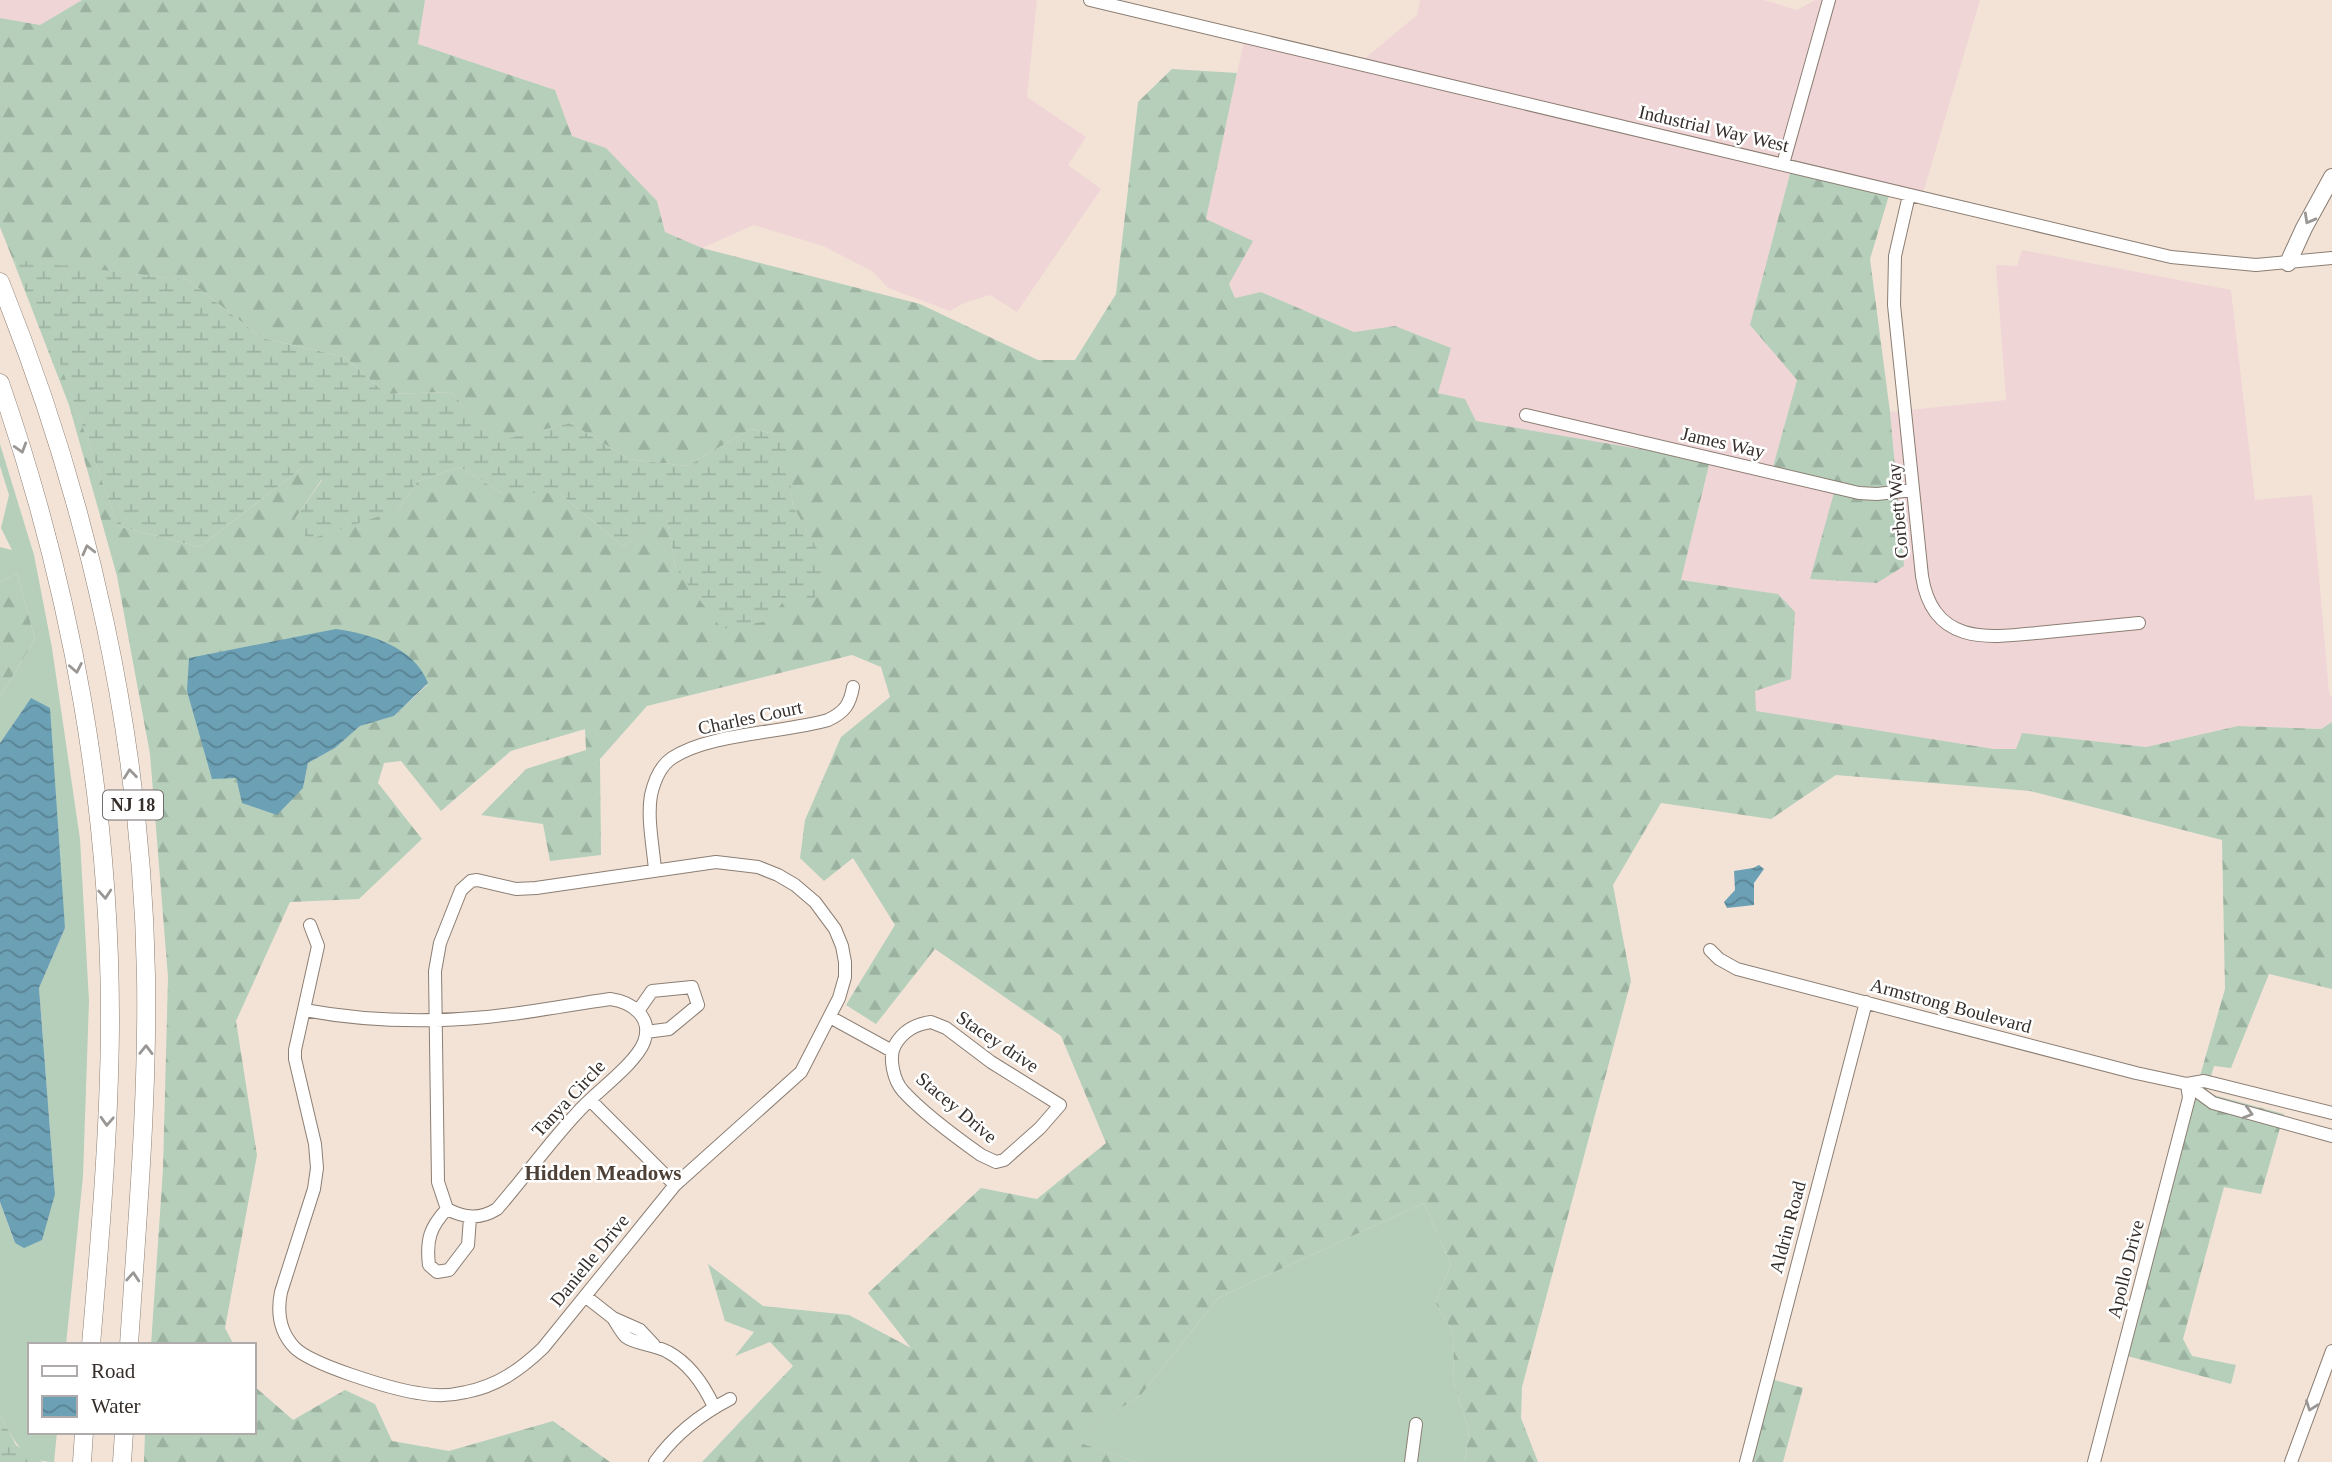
<svg xmlns="http://www.w3.org/2000/svg" width="2332" height="1462" viewBox="0 0 2332 1462" font-family="'Times New Roman',serif">
  <style>
    .commercial { fill: #f0d5d7 }
    .grass { fill: #b5cfbb }
    .forest { fill: url(#forest-firs); fill-rule: evenodd }
    .wetland { fill: url(#wetland-marsh) }
    .water { fill: url(#water-waves) }
    .lines { fill: none; stroke-linecap: round; stroke-linejoin: round }
    .minor-casing { stroke: #8c7e73; stroke-width: 14 }
    .major-casing { stroke: #8c7e73; stroke-width: 18 }
    .highway-casing { stroke: #8c7e73; stroke-width: 19 }
    .minor { stroke: #fff; stroke-width: 12 }
    .major { stroke: #fff; stroke-width: 16 }
    .highway { stroke: #fff; stroke-width: 18 }
    .oneway { stroke: #9a9694 }
    .labels { text-anchor: middle; stroke-width: 5; stroke-linejoin: round; paint-order: stroke }
    .shield { fill: #fff; stroke: #726d6a; stroke-width: 2 }
    .shield-label { font-size: 18px; font-weight: bold; fill: #352e2a }
    .street-label { font-size: 19px; fill: #352e2a; stroke: #fff }
    .neighbourhood-label { font-size: 21px; font-weight: bold; fill: #4d4036; stroke: #fff }
  </style>
  <defs>
    <pattern id="forest-firs" width="22" height="20" patternUnits="userSpaceOnUse" patternTransform="scale(1.75)"><rect width="22" height="20" fill="#b5cfbb"/><path d="M5 1l3.5 6h-7zM16 11l3.5 6h-7z" fill="#9cb2a1"/></pattern>
    <pattern id="wetland-marsh" width="20" height="14" patternUnits="userSpaceOnUse" patternTransform="scale(1.75)"><rect width="20" height="14" fill="#b5cfbb"/><path d="M1 5h8M5 5V1M11 12h8M15 12V8" fill="none" stroke="#9cb2a1"/></pattern>
    <pattern id="water-waves" width="16" height="10" patternUnits="userSpaceOnUse" patternTransform="scale(1.75)"><rect width="16" height="10" fill="#6ba0b5"/><path d="M0 5q4-4 8 0t8 0" fill="none" stroke="#598393"/></pattern>
  </defs>
  <rect width="100%" height="100%" fill="#f3e3d7"/>
  <!-- commercial -->
  <path class="commercial" d="M0,0h82l-42,25 -40,-7z
    M425,0h612l-10,97 59,40 -18,28 33,24 -84,123 -27,-17 -26,8 -14,8 -62,-23 -16,-17 -49,-25 -69,-21 -52,23 -37,-16 -8,-31 -51,-53 -34,-12 -17,-46 -137,-46z
    M1420,0h344l33,10 18,-10h165l-59,200 -42,-11 -129,136 47,55 -26,94 64,14 69,78 -14,-154 116,-12 -10,-135 21,1 5,-16 209,40 24,210 57,-5 17,198 3,5v24l-11,7 -83,-3 -92,21 -124,-14 -5,16h-23l-239,-38 -1,-20 24,-97 -97,-14 29,-118 -235,-41 -37,-28 12,-45 -55,-22 -41,6 -93,-40 -26,6 -29,-79 38,-178 112,25 61,-51z"/>
  <!-- grass -->
  <path class="grass" d="M0,444l34,111 18,93 28,191 9,162 -6,175 -17,169h-36v87h27l-3,30c-31,0 -42,-24 -54,-47v-213l15,42 40,-50 -16,-206 26,-60 -34,-230 -31,45v-46l35,-58 -18,-66 -17,9v-35l12,3 -11,-22 8,-33 -9,-29z
    M1424,1203l27,61 -13,31 -2,9 18,30 -1,46 16,51 -4,31h-328l-67,-22 71,-45 77,-97z"/>
  <!-- forest -->
  <path class="forest" d="M82,0h343l-7,44 137,46 17,46 34,12 51,53 8,31 37,16 218,56 118,56h37l41,-66 22,-192 34,-33 65,4 -31,146 47,22 -24,43 6,14 26,-6 93,40 41,-6 56,22 -13,45 27,6 11,22 234,40 -29,119 97,14 17,18 -4,67 -36,12 1,20 238,38h22l6,-16 124,14 92,-21 83,3 11,-7v267l-63,-15 -38,94 -17,-2 -8,27 78,21 -23,80 -37,-7 -41,152 9,17 44,9 -5,19 -111,-30 105,-365 -3,-149 -192,-49 -194,-16 -65,44 -110,-16 -48,82 18,96 -109,406 -1,31 17,44h-73l4,-31 -16,-51 1,-46 -18,-30 2,-9 13,-31 -27,-61 -206,95 -77,97 -70,45 66,22h-435l91,-96 -23,-24 -35,14 19,-24 -29,-11 -17,-57 55,42 86,9 62,33 -43,-55 113,-105 56,11 69,-56 -45,-107 -126,-87 -59,75 -30,-19 49,-80 -42,-67 -29,23 -24,-23 5,-38 36,-83 49,-40 -9,-30 -29,-12 -205,51 -47,53 1,96 -51,6 -7,-37 -62,-9 45,-46 60,-19 -1,-21 -74,22 -70,60 -40,-50 -17,2 -6,20 44,56 -63,60 -69,3 -54,119 21,134 -32,173 9,17h-83l12,-176 5,-192 -18,-223 -33,-178 -48,-171 -17,-44 7,-2 59,167 82,21 103,-80 19,12 -27,40 103,-9 20,-29 42,-14 42,26h57l65,54 41,-39 11,61 109,29 40,-33 -32,-59 -9,-70 -33,-7 -64,37 -58,-7 -59,-36 -76,20 -43,-51 -65,2 -41,-37 -83,-19 -74,-58 -172,-19 -1,4 -15,-38v-209l40,7zM428,684l-34,32 -34,10 -25,22 -27,15 -5,25 -61,15 -6,-25z
    M1791,170l99,22 -20,67 20,153 14,154 -27,17 -67,-4 25,-90 -64,-15 26,-94 -47,-55z
    M17,573l18,66 -35,58v-115z
    M1767,1378l36,10 -20,74h-37z
    M254,1386l39,34 52,-30 30,14 17,37 57,10 104,-30 57,41h-466l1,-30h109z"/>
  <!-- wetland -->
  <path class="wetland" d="M16,260l172,20 74,58 83,19 41,37 65,-2 43,50 76,-19 59,36 58,7 64,-37 34,7 8,70 33,59 -13,38 -28,-4 -16,22 -47,8 -46,-60 -11,-60 -41,38 -65,-54h-57l-42,-26 -42,14 -20,29 -90,30 -13,-21 27,-39 -19,-13 -103,80 -82,-21 -59,-166 -7,1 -37,-96z
    M0,1415l16,30 27,17h-43z"/>
  <!-- water -->
  <path class="water" d="M336,629c35,5 78,18 92,54l-34,33 -34,10 -25,22 -27,15 -5,25 -26,27 -35,-12 -6,-25 -24,1 -25,-88 2,-33z
    M31,698l19,10 15,220 -26,60 16,206 -13,46 -18,8 -9,-5 -15,-41v-459z
    M1759,865l5,4 -10,14v22l-27,3 -3,-6 11,-12 -1,-19 19,-3z"/>
  <g class="lines">
    <defs>
      <path id="minor" d="M1090,0l1081,257 85,8 76,-7
        M1783,164l46,-164
        M1909,195l-14,61 -1,49 28,271c11,73 72,61 125,56 31,-3 62,-6 92,-9
        M1526,415l333,78 18,1 36,-4
        M655,870c-2,-24 -8,-52 -4,-75 3,-13 9,-29 21,-37 38,-25 111,-25 156,-38 17,-8 22,-16 25,-33
        M1710,950l9,9 18,10 399,104 51,11 26,19 119,33
        M304,1010c60,11 122,13 183,7 41,-4 82,-12 123,-18 23,3 43,19 34,43 -9,23 -50,51 -67,71 -28,30 -53,65 -80,96 -18,11 -32,9 -50,0l-9,-27 -3,-211 5,-28 21,-53 10,-9 6,-1 39,9 20,-1 180,-26 42,5 20,8 17,10 20,17 20,27 7,17 3,16v15l-6,21 -38,74 -126,113 -132,163c-23,22 -46,38 -77,44 -16,4 -33,4 -48,1 -26,-4 -107,-28 -124,-46 -14,-15 -17,-35 -13,-55l33,-103 3,-21 -2,-24 -20,-85v-9l23,-104 -8,-21
        M638,1011l14,-20 40,-4 6,18 -29,24 -23,3
        M830,1017l62,34
        M931,1022l15,6 45,34 69,43 -20,23 -36,32 -8,2 -15,-7c-24,-17 -59,-43 -78,-64 -9,-10 -15,-33 -8,-46 8,-14 20,-21 36,-23z
        M2187,1084l17,-3 128,32
        M590,1100l85,85
        M447,1209c-17,18 -21,31 -18,56l8,7 12,-2 19,-25 2,-27
        M585,1296l28,22 27,12 14,15
        M613,1318c4,6 8,14 13,19 9,7 30,8 42,15 22,12 36,33 46,55
        M655,1462c20,-28 44,-47 75,-63
        M1411,1462l5,-38
        M1746,1462l120,-460
        M2094,1462l95,-364 -2,-14
        M2291,1462l41,-111"/>
      <path id="major" d="M2288,263l16,-35 28,-51"/>
      <path id="highway" d="M0,282c89,220 142,457 146,694 2,123 -9,246 -17,369
        M0,383c72,207 111,426 110,645 -1,105 -10,211 -19,317
        M82,1462l2,-30
        M122,1462l2,-30"/>
    </defs>
    <!-- minor casing -->
    <use href="#minor" class="minor-casing"/>
    <!-- major casing -->
    <use href="#major" class="major-casing"/>
    <!-- highway casing -->
    <use href="#highway" class="highway-casing"/>
    <!-- minor -->
    <use href="#minor" class="minor"/>
    <!-- major -->
    <use href="#major" class="major"/>
    <!-- highway -->
    <use href="#highway" class="highway"/>
  </g>
  <!-- one-way arrows -->
  <defs><path id="oneway-chevron" d="M-2-3.5L2.5 0L-2 3.5" fill="none" stroke-width="1.6" stroke-linecap="round" stroke-linejoin="round" transform="scale(1.75)"/></defs>
  <g class="oneway">
    <use href="#oneway-chevron" transform="translate(2309 219) rotate(119)"/>
    <use href="#oneway-chevron" transform="translate(21 448) rotate(73)"/>
    <use href="#oneway-chevron" transform="translate(88 550) rotate(-104)"/>
    <use href="#oneway-chevron" transform="translate(76 668) rotate(79)"/>
    <use href="#oneway-chevron" transform="translate(130 774) rotate(-96)"/>
    <use href="#oneway-chevron" transform="translate(105 894) rotate(86)"/>
    <use href="#oneway-chevron" transform="translate(146 1050) rotate(-89)"/>
    <use href="#oneway-chevron" transform="translate(2248 1113) rotate(16)"/>
    <use href="#oneway-chevron" transform="translate(107 1121) rotate(93)"/>
    <use href="#oneway-chevron" transform="translate(133 1277) rotate(-86)"/>
    <use href="#oneway-chevron" transform="translate(2311 1406) rotate(110)"/>
  </g>
  <g class="labels">
    <!-- shield labels -->
    <rect class="shield" x="103" y="790.5" width="60" height="29" rx="5"/>
    <g class="shield-label">
      <text x="133" y="811">NJ 18</text>
    </g>
    <!-- street labels -->
    <g class="street-label">
      <text transform="translate(1714 128) rotate(13)" y="7">Industrial Way West</text>
      <text transform="translate(1723 442) rotate(13)" y="7">James Way</text>
      <text transform="translate(1897 511) rotate(-95)" y="7">Corbett Way</text>
      <text transform="translate(750 717) rotate(-12)" y="7">Charles Court</text>
      <text transform="translate(1951 1005) rotate(15)" y="7">Armstrong Boulevard</text>
      <text transform="translate(998 1041) rotate(34)" y="7">Stacey drive</text>
      <text transform="translate(568 1098) rotate(-47)" y="7">Tanya Circle</text>
      <text transform="translate(957 1107) rotate(40)" y="7">Stacey Drive</text>
      <text transform="translate(1787 1227) rotate(-75)" y="7">Aldrin Road</text>
      <text transform="translate(589 1260) rotate(-51)" y="7">Danielle Drive</text>
      <text transform="translate(2125 1269) rotate(-76)" y="7">Apollo Drive</text>
    </g>
    <!-- neighbourhood labels -->
    <g class="neighbourhood-label">
      <text x="603" y="1180">Hidden Meadows</text>
    </g>
  </g>
  <!-- legend -->
  <rect x="28" y="1343" width="228" height="91" fill="#ffffff" stroke="#aeabaa" stroke-width="2"/>
  <rect x="42" y="1366" width="35" height="10" fill="#ffffff" stroke="#aeabaa" stroke-width="2"/>
  <text x="91" y="1378" font-size="21" fill="#352e2a">Road</text>
  <rect x="42" y="1396" width="35" height="21" fill="url(#water-waves)" stroke="#aeabaa" stroke-width="2"/>
  <text x="91" y="1413" font-size="21" fill="#352e2a">Water</text>
</svg>
